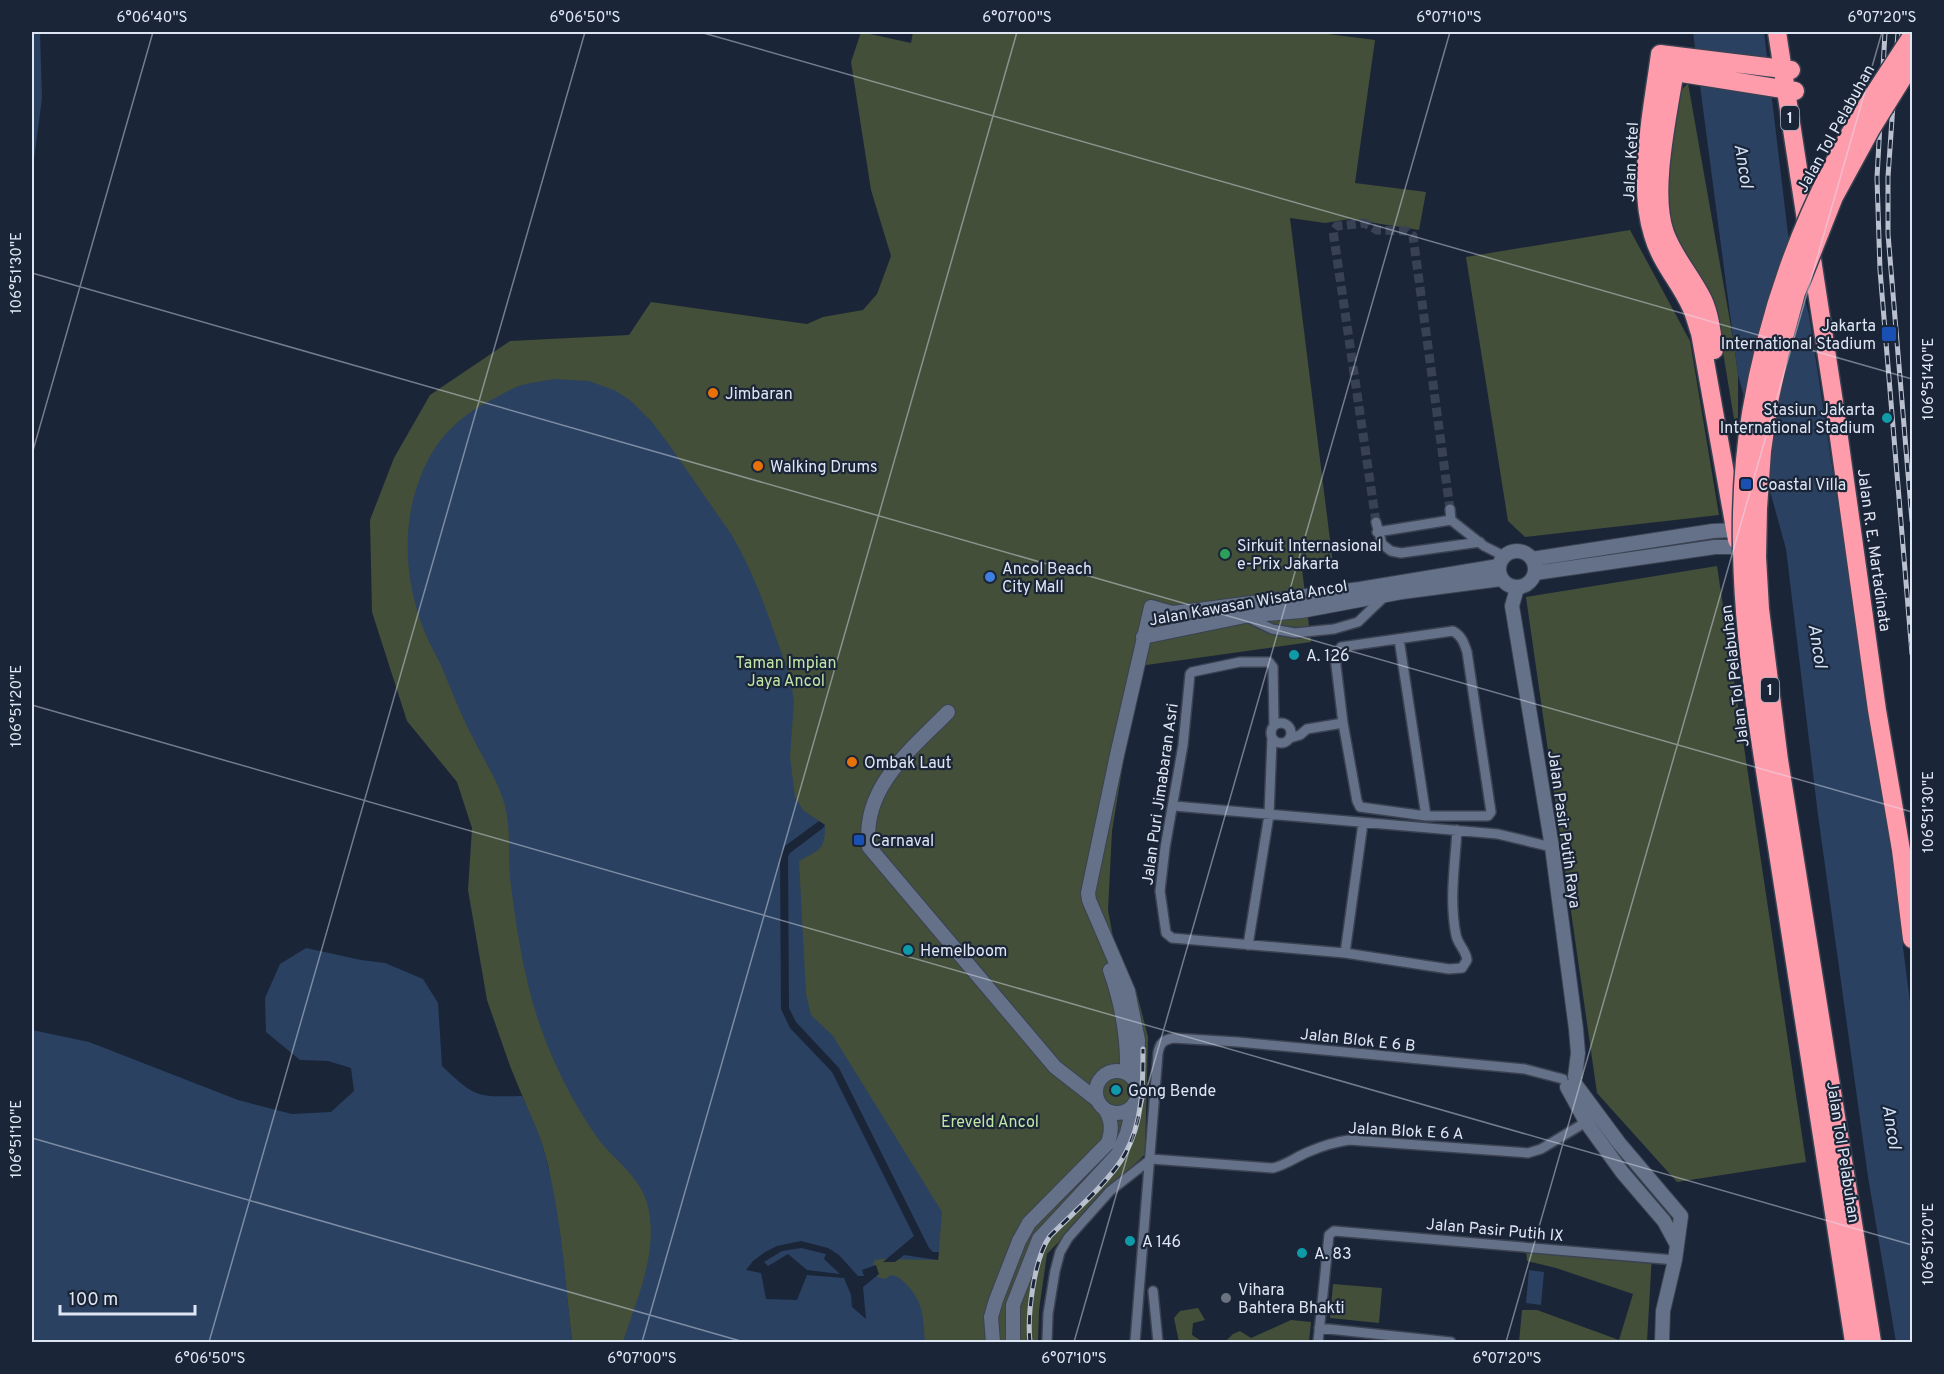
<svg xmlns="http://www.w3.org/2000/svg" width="1944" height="1374" viewBox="0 0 1944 1374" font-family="Overpass,sans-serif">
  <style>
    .green { fill: #434f39 }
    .water { fill: #2a4161 }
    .pier { fill: #1b2538; fill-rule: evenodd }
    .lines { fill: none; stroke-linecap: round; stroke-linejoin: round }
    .street-tunnel { stroke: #384254; stroke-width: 9; stroke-dasharray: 9 4.5; stroke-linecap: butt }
    .street-casing { stroke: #3a4252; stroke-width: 12 }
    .secondary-casing { stroke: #3a4252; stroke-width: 16 }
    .highway-casing { stroke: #3a4252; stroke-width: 21 }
    .street { stroke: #657188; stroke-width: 9 }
    .secondary { stroke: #657188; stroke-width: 14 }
    .highway { stroke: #ff9cac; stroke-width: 18 }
    .rail-casing { stroke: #b9c1cf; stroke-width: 5 }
    .rail { stroke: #1b2538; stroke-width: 3; stroke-dasharray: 9; stroke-linecap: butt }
    .highway-bridge-casing { stroke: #3a4252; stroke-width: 21; stroke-linecap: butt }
    .highway-bridge { stroke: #ff9cac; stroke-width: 18 }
    .ticks { fill: none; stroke: #dfe6f3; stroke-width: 1.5; stroke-opacity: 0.45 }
    .transit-dot { fill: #1a4fb4; stroke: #1b2538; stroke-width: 2 }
    .food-dot { fill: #e8710a; stroke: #1b2538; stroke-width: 2 }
    .culture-dot { fill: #0f9aa8; stroke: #1b2538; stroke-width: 2 }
    .leisure-dot { fill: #2e9e5b; stroke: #1b2538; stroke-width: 2 }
    .shop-dot { fill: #3f7fe0; stroke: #1b2538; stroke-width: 2 }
    .worship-dot { fill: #6b7280; stroke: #1b2538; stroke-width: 2 }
    .labels { text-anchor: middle; stroke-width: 4.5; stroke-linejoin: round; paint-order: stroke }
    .shield { fill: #1b2538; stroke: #a4acbb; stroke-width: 1.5 }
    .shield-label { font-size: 15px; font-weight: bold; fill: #dfe6f3 }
    .street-label { font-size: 16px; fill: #dfe6f3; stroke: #1b2538 }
    .poi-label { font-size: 16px; fill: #dfe6f3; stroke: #1b2538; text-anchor: start }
    .park-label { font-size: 16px; fill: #c1e5a5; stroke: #1b2538 }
    .water-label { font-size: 18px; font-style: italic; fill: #d1e2f9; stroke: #1b2538 }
    .neatline { fill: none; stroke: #dfe6f3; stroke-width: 2 }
    .ticks-label { font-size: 15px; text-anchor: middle; fill: #dfe6f3 }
  </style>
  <rect width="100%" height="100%" fill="#1b2538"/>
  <!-- green -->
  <path class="green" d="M861,32l50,11 2,-11h400l62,8 -20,143 71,9 -7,38 -69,-11 -25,4 -35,-5 43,346 -31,5 9,73 -172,24 -27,165 -4,79 9,48 19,32 12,47 -3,117 -98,100 -8,56 -1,32h-466l-12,-108 -12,-69 -6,-21 -32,-78 -23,-66 -19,-110 4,-62 -15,-46 -50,-61 -35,-109 -2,-92 24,-62 36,-63 80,-54 119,-6 22,-33 156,22 16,-7 40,-7 14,-16 14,-38 -20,-66 -20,-128z
    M1688,83l46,261 4,31v68l-16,-97 -53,-119 -3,-52 11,-80z
    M1630,230l60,111 29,174 -194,22 -17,-16 -42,-264z
    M1717,566l89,596 -129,20 -80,-89 -71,-496z
    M1526,1249l126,5 -5,88h-128l3,-32h15l82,30 14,-46 -77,-26 -29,-7z
    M1333,1284l49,4 -3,35 -49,-5z
    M1198,1308l7,12 -12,3 -1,12 11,7h-24l-5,-24 6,-7z
    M1291,1320l20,2 -2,20h-103h19l8,-8 7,-3 11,7z"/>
  <!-- water -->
  <path class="water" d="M32,32h8l2,66 -10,77z
    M1693,32h71l24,202 21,81 82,538 21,165v324h-16l-28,-165 -50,-362 -32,-266 -48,-174z
    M555,379l34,2 27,10 15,10 21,21 18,24 61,88c27,45 41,94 59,143l4,24 -4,56 5,40 8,13 22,15c0,26 -5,24 -26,36l7,133 5,21 22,21 109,176 -4,48 -58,-1 -5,1 -2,4 4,13 9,2 5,-4c7,1 11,5 16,10 17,18 16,33 18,57h-302c14,-45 37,-91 24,-139 -7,-24 -27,-39 -43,-57 -16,-19 -38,-58 -48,-81 -28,-59 -38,-123 -46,-187 -2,-24 1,-49 -5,-72 -7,-26 -22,-47 -33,-70 -12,-23 -21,-47 -31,-71 -5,-10 -11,-20 -15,-30 -24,-57 -26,-122 3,-177 16,-29 39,-47 68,-61 8,-4 17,-10 25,-12 11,-3 22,-4 33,-6z
    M306,948l55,12 24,3 38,16 15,24 4,63c34,32 34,31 80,30 7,16 16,33 21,51 18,63 22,131 29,195h-540v-312l57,12 149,58 54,14 39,-2 23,-21 -3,-23 -23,-7 -28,-1 -34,-28 -1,-34 15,-34z
    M1529,1270l15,2 -3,33 -15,-2z"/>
  <!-- pier -->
  <path class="pier" d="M819,821l6,4 -2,3 -33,25 -2,4 1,151 7,14 43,46 90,180 4,4h6l-1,8 -34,-5 -9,7h-12l31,-26 -82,-164 -42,-44 -9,-19 -1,-153 5,-10z
    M801,1241l27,7 11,7 19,21h6l-2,-6 14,-5 3,9 -16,13 3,32 -14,-12 -1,-12 -7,-17 -37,-3 -10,25 -31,-1 -5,-26 -15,-3 7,-9 12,-9 12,-6zM801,1248l25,6 -2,5 16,15 -33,-4 -19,-16 -20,12 -4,-4 18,-11z"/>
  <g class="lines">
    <!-- street-tunnel -->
    <path class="street-tunnel" d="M1376,522l-43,-291 4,-5 27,-3 13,7 30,1 6,5 37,273"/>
    <defs>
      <path id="street" d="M1450,509l1,11 33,26 20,10
        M1376,522l6,22 9,7 10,2 79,-11
        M1377,532l74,-12
        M1249,618l23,11 23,4 39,-4 24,-7 27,-26
        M1453,631c9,5 11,12 14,21l24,160 -3,4h-62l-66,-9 -3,-6 -14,-78 -8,-66 6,-10z
        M1399,639l27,177
        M1271 733a10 10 0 1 1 20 0a10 10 0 1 1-20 0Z
        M1274,725l-1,-58 -4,-5h-29l-48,10 -2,2 -7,71 -18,103 -5,43 6,42 6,5 173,15 104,16 13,-1 5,-8c-1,-10 -9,-15 -11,-25 -7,-35 -1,-70 1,-105
        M1290,738l10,-3 7,-6 36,-6
        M1174,806l324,28 54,13
        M1248,945l21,-130 3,-76
        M1345,953l18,-130
        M1153,1291l5,51
        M1319,1328l132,14
        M1047,1342l1,-28 7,-43 5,-19 8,-14 42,-47 41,-32 122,9c13,-3 23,-11 35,-16 14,-6 26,-10 41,-12l179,13 13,-4 45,-27
        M1135,1342l23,-289c2,-10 5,-13 15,-15l65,4 287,27 38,10
        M1318,1342l11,-107 5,-4 341,29"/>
      <path id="secondary" d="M1499 569a18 18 0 1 1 36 0a18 18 0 1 1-36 0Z
        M1532,559l181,-28 23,-1 7,-3
        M1535,573l180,-26h23l8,-3
        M1517,588l-5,18 40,241 24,182 2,24 -3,24
        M1143,637l102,-21 56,-5 101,-19 99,-13
        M948,712c-37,38 -87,76 -79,135l186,220 41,32
        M1110,970c12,34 18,66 17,102
        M1096 1092a21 21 0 1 1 42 0a21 21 0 1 1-42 0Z
        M1137,1085l1,-45 -10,-49 -39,-91 -1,-7 29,-138 34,-148 21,6 26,-3 162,-21 139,-23
        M1576,1085l43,58 62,73 -6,44 -12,51 -1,31
        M1567,1087l19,35 36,50 42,49 13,24
        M993,1342l-2,-25 5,-17 23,-59 10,-18 79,-80c4,-13 4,-21 -2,-32
        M1013,1342v-37l26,-66 79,-85 9,-21 7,-29"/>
      <path id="highway" d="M1777,32l57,370 43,308 24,140 11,89
        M1677,56c-6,47 -28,133 -12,177 9,25 27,44 38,67 7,15 9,34 11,50
        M1663,70l132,21
        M1737,540l-37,-207c-3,-8 -5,-18 -9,-26 -11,-25 -30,-44 -38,-72 -17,-53 0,-127 7,-181l131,16"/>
    </defs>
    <!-- street casing -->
    <use href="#street" class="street-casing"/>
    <!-- secondary casing -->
    <use href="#secondary" class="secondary-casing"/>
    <!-- highway casing -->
    <use href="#highway" class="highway-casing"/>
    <!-- street -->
    <use href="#street" class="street"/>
    <!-- secondary -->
    <use href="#secondary" class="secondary"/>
    <!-- highway -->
    <use href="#highway" class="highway"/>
    <defs>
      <path id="rail" d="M1885,32l-8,146 3,92 32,384
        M1898,32l-10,145v57l24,287
        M1030,1342c-3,-27 4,-84 20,-106 22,-22 61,-56 75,-82 18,-32 18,-70 18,-105"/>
    </defs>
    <!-- rail casing -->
    <use href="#rail" class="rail-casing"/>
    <!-- rail -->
    <use href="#rail" class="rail"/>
    <defs>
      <path id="highway-bridge" d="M1854,1342c-25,-158 -49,-317 -74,-476 -23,-149 -54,-302 -29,-453 14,-85 41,-167 80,-244 23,-47 53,-90 81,-133
        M1872,1342l-93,-582 -19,-151 -3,-52 1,-49 4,-57 7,-49 10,-46 17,-63 38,-96 37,-68 41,-66"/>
    </defs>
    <!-- highway-bridge casing -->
    <use href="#highway-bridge" class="highway-bridge-casing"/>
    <!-- highway-bridge -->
    <use href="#highway-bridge" class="highway-bridge"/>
  </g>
  <!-- ticks -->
  <path class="ticks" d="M700,32l1212,347M32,273l1880,539M32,454l121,-422M32,705l1880,540M32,1138l712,204M209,1342l376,-1310M642,1342l375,-1310M1074,1342l376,-1310M1506,1342l376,-1310"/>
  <!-- markers -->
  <g class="transit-dot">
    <rect x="1881" y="326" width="16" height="16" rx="3"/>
    <rect x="1740" y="478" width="12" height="12" rx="3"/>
    <rect x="853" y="834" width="12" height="12" rx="3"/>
  </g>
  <g class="food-dot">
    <circle cx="713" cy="393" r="6"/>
    <circle cx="758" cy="466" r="6"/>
    <circle cx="852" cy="762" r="6"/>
  </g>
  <g class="culture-dot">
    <circle cx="1887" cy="418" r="6"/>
    <circle cx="1294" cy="655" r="6"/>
    <circle cx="908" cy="950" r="6"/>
    <circle cx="1116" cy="1090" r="6"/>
    <circle cx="1130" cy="1241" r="6"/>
    <circle cx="1302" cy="1253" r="6"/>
  </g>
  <circle class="leisure-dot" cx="1225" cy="554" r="6"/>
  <circle class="shop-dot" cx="990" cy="577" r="6"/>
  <circle class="worship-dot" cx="1226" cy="1298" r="6"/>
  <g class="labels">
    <!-- shield labels -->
    <g class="shield">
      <rect x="1781" y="106" width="18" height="24" rx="4.5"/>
      <rect x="1761" y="678" width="18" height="24" rx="4.5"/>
    </g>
    <g class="shield-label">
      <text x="1790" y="123">1</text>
      <text x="1770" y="695">1</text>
    </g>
    <!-- street labels -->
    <g class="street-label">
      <text transform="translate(1835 128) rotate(-61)" y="6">Jalan Tol Pelabuhan</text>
      <text transform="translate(1630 162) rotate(-87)" y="6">Jalan Ketel</text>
      <text transform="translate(1875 550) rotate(82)" y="6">Jalan R. E. Martadinata</text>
      <text transform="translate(1248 602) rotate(-10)" y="6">Jalan Kawasan Wisata Ancol</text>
      <text transform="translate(1734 676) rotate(-97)" y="6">Jalan Tol Pelabuhan</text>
      <text transform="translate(1159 794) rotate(-82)" y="6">Jalan Puri Jimabaran Asri</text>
      <text transform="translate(1565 829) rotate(82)" y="6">Jalan Pasir Putih Raya</text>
      <text transform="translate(1358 1039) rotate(6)" y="6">Jalan Blok E 6 B</text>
      <text transform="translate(1406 1130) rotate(3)" y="6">Jalan Blok E 6 A</text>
      <text transform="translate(1844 1152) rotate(81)" y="6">Jalan Tol Pelabuhan</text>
      <text transform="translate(1495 1229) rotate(5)" y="6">Jalan Pasir Putih IX</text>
    </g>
    <!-- poi labels -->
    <g class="poi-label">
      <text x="1876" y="331" text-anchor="end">Jakarta<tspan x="1876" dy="18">International Stadium</tspan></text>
      <text x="725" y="399">Jimbaran</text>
      <text x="1875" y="415" text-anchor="end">Stasiun Jakarta<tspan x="1875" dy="18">International Stadium</tspan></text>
      <text x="770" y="472">Walking Drums</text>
      <text x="1758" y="490">Coastal Villa</text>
      <text x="1237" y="551">Sirkuit Internasional<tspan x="1237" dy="18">e-Prix Jakarta</tspan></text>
      <text x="1002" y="574">Ancol Beach<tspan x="1002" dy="18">City Mall</tspan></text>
      <text x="1306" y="661">A. 126</text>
      <text x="864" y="768">Ombak Laut</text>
      <text x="871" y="846">Carnaval</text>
      <text x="920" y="956">Hemelboom</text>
      <text x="1128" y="1096">Gong Bende</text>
      <text x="1142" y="1247">A 146</text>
      <text x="1314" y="1259">A. 83</text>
      <text x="1238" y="1295">Vihara<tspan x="1238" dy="18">Bahtera Bhakti</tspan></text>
    </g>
    <!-- park labels -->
    <g class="park-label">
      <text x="786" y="668">Taman Impian<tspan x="786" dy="18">Jaya Ancol</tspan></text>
      <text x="990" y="1127">Ereveld Ancol</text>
    </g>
    <!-- water labels -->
    <g class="water-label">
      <text transform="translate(1744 166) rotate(81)" y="6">Ancol</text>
      <text transform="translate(1818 646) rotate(81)" y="6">Ancol</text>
      <text transform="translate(1892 1127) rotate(81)" y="6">Ancol</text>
    </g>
  </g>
  <!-- border -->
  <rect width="1944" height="1374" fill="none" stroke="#1b2538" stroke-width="66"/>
  <!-- scale -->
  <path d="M60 1305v9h135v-9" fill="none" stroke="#dfe6f3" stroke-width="3"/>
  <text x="69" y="1305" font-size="18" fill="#dfe6f3" stroke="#1b2538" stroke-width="4.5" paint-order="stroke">100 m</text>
  <rect x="33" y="33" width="1878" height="1308" class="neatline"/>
  <g class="ticks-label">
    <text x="152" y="22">6°06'40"S</text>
    <text x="585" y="22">6°06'50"S</text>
    <text x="1017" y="22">6°07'00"S</text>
    <text x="1449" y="22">6°07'10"S</text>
    <text x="1882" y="22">6°07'20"S</text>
    <text transform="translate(16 273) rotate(-90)" y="5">106°51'30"E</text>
    <text transform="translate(1928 379) rotate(-90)" y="5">106°51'40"E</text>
    <text transform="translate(16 706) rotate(-90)" y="5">106°51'20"E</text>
    <text transform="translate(1928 812) rotate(-90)" y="5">106°51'30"E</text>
    <text transform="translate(16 1139) rotate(-90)" y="5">106°51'10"E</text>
    <text transform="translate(1928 1244) rotate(-90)" y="5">106°51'20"E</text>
    <text x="210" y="1363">6°06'50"S</text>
    <text x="642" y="1363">6°07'00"S</text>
    <text x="1074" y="1363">6°07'10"S</text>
    <text x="1507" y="1363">6°07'20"S</text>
  </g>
</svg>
